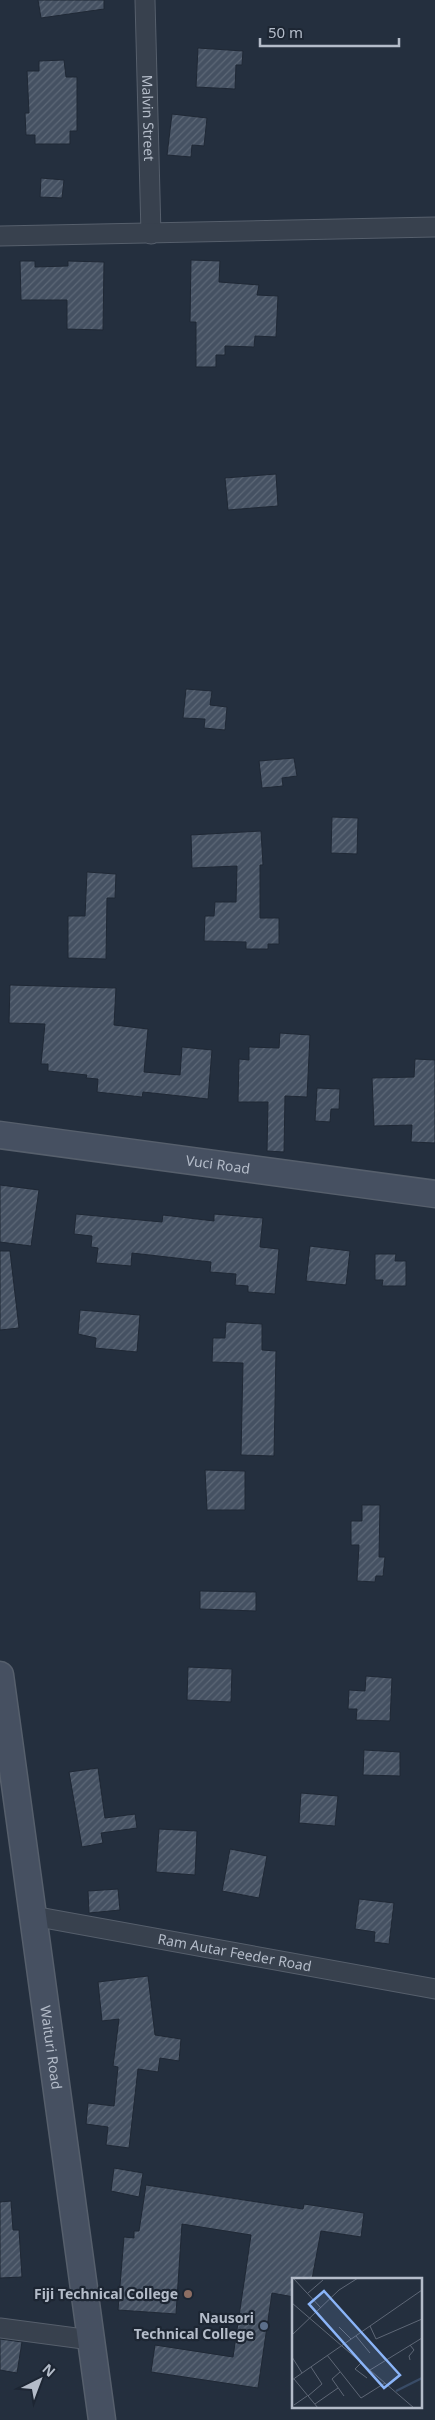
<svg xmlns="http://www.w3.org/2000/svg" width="435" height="2420" viewBox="0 0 435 2420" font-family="'Noto Sans',sans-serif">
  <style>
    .building { fill: url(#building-hatch); stroke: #1f2835 }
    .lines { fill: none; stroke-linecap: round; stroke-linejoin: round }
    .street-casing { stroke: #565f6c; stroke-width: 21 }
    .secondary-casing { stroke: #565f6c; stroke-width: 29 }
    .street { stroke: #38414e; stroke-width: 19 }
    .secondary { stroke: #465061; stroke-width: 26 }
    .education-dot { fill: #8d6e63; stroke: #1d2633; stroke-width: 2 }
    .service-dot { fill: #5c6f8a; stroke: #1d2633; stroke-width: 2 }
    .labels { text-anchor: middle; stroke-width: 4.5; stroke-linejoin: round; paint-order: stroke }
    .street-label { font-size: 14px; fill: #b4bcc9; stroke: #1d2633 }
    .poi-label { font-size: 14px; font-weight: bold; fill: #b4bcc9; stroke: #1d2633; text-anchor: end }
    .inset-river { fill: none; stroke: #394c67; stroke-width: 2.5 }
    .inset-road { fill: none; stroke: #5e6776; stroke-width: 1 }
    .view { fill: #8ab4f8; fill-opacity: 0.15; stroke: #8ab4f8; stroke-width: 2.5 }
    .inset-edge { fill: none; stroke: #b4bcc9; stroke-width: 2.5 }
  </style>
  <defs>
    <pattern id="building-hatch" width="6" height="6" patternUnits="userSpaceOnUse" patternTransform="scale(1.25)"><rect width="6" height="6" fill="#455162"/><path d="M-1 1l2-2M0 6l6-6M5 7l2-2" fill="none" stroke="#5d6877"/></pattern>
  </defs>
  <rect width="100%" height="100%" fill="#242f3e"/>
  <!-- building -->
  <path class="building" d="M38,0h66v9l-63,9z
    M198,48l45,3 -1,14h-6l-1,24 -39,-2z
    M64,60l2,17h11v54h-7v13h-35v-9h-9l-1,-22h4l-2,-42h12v-10z
    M172,114l35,4 -3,28 -12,-1 -1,12 -24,-2z
    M41,178l23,2 -2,18 -22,-1z
    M191,260l29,1 -1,21 40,3 -2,10 21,1 -2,41 -21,-1 -1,11 -29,-1v9h-9v12h-20v-45h-6z
    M20,261h15v6l33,-1v-5l36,1 -1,68 -36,-1v-29h-46z
    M276,474l2,32 -50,4 -3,-32z
    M186,689l26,2 -2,14 17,2 -2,23 -21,-2 1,-9 -22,-1z
    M294,758l3,18 -15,2 1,8 -21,2 -3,-27z
    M332,817l26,1 -1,36 -26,-1z
    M261,831l2,34h-3v53h19v26h-11v5h-22v-7l-42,-1 1,-25h9l1,-14h21l1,-36 -45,2 -1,-33z
    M87,872l29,2 -1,24h-8l-1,61 -38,-1v-42h17z
    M10,985l106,3 -2,37 34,4 -4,43 36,3 2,-28 30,3 -4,49 -65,-7 -1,5 -45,-5 1,-13 -12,-1 1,-3 -39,-4v-7h-7l4,-40 -36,-1z
    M280,1033l30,2 -3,62 -22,-1 -1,56 -17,-1 1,-49h-30l1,-43 10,1v-13l30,1z
    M415,1059l20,1v83l-24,-1 1,-17 -38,1 -2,-48 42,-1z
    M317,1088l23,1 -1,20h-8l-1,13 -15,-1z
    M0,1185l39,5 -8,56 -31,-4z
    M76,1214l86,8 1,-7 51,6v-7l49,4 -3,29 19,2 -4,45 -27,-2v-6l-13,-1 1,-11 -26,-2 1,-10 -79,-9 -1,13 -35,-3 2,-15 -7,-1 1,-11 -18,-2z
    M310,1246l40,5 -4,34 -40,-4z
    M0,1251h10l9,77 -19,2z
    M375,1254h21l-1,7h11v25h-24l1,-6h-8z
    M80,1310l60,5 -3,37 -42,-4 1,-10 -18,-4z
    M226,1322l36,2v26l14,1 -2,105 -33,-1 2,-92 -31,-1 1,-24h12z
    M205,1470l40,1v39h-38z
    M362,1505h18l-1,52h6l-2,19h-7l-1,6 -18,-1 2,-36h-8v-24h11z
    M200,1591l56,1v19l-56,-2z
    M188,1667l44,2 -1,33 -44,-2z
    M366,1676l26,2 -2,43 -34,-1 1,-11h-9l1,-19 16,1z
    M364,1750l36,2v24l-37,-1z
    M98,1768l7,50 30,-4 2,14 -36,5 2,10 -21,4 -13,-75z
    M301,1793l37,3 -3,30 -36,-3z
    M159,1829l38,2 -2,44 -39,-3z
    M230,1849l37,7 -8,42 -37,-7z
    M118,1889l2,21 -31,3 -1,-22z
    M359,1899l35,4 -5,41 -15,-2 1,-10 -20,-3z
    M148,1976l7,59 26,4 -2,22 -19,-3 -2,14 -20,-3 -9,79 -23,-3 2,-18 -22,-3 2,-21 26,3 4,-39 -5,-1 6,-47 -17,2 -4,-39z
    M114,2168l29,5 -4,24 -28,-6z
    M146,2185l157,24 1,-5 60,9 -3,24 -40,-6 -9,48h-18v18l-22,-4 -14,95 -107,-16 4,-27 78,12 18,-122 -69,-11 -6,90 -58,-4 6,-73 10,1v-7h5z
    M11,2201l2,29h6l3,47 -22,1v-76z
    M0,2339l22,3 -5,31 -17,-3z"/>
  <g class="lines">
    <defs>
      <g id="street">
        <path id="s1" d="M145,0l6,234"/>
        <path d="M0,236l435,-9"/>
        <path id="s2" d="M33,1916l402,73"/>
        <path d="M0,2328l91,12"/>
      </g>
      <g id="secondary">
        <path id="s3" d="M0,1135l435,59"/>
        <path id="s4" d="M0,1675l102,745"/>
      </g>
    </defs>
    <!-- street casing -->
    <use href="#street" class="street-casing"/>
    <!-- secondary casing -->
    <use href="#secondary" class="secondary-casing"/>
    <!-- street -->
    <use href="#street" class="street"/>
    <!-- secondary -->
    <use href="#secondary" class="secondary"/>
  </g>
  <!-- markers -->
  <circle class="education-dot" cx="188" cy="2294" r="5"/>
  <circle class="service-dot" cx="264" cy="2326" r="5"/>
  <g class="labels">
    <!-- street labels -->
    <g class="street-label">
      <text dy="5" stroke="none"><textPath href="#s1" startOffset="118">Malvin Street</textPath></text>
      <text dy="5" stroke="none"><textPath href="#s3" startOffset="220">Vuci Road</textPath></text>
      <text dy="5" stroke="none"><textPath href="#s2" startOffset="205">Ram Autar Feeder Road</textPath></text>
      <text dy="5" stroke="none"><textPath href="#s4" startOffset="376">Waituri Road</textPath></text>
    </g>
    <!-- poi labels -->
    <g class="poi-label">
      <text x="178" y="2299">Fiji Technical College</text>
      <text x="254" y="2323">Nausori<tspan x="254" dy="16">Technical College</tspan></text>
    </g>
  </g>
  <!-- overview -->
  <g transform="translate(292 2278)">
    <rect width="130" height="130" fill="#242f3e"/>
    <path class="inset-river" d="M104,113l26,-13"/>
    <path class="inset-road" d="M1,0l28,30M16,15l15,-13M0,25l122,105M78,48l6,13 46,-20M47,49l12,12M0,57l47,-45 19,-12M64,58l14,17M118,67l4,5 -5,6 1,4M81,68l12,14M35,77l34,43 24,-15M0,79l10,16M69,85l-6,6 12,9M78,92l52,-32M48,94l-8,7 12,17M2,101l24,29M0,102l130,-90M16,118l14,-12 -11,-17M23,126l23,-16M2,127l13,-9"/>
    <path class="view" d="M32,13l76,84 -16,13 -75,-84z"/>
    <rect width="130" height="130" class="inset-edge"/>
  </g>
  <!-- north arrow -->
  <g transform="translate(40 2380) rotate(42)" stroke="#1d2633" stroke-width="4" paint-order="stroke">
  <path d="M0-4L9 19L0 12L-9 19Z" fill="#b4bcc9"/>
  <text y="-8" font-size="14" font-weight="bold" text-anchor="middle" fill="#b4bcc9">N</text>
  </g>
  <!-- scale -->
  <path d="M260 38v8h139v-8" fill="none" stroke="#b4bcc9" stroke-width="2.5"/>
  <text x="268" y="38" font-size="15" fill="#b4bcc9" stroke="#1d2633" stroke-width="4" paint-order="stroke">50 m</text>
</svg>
